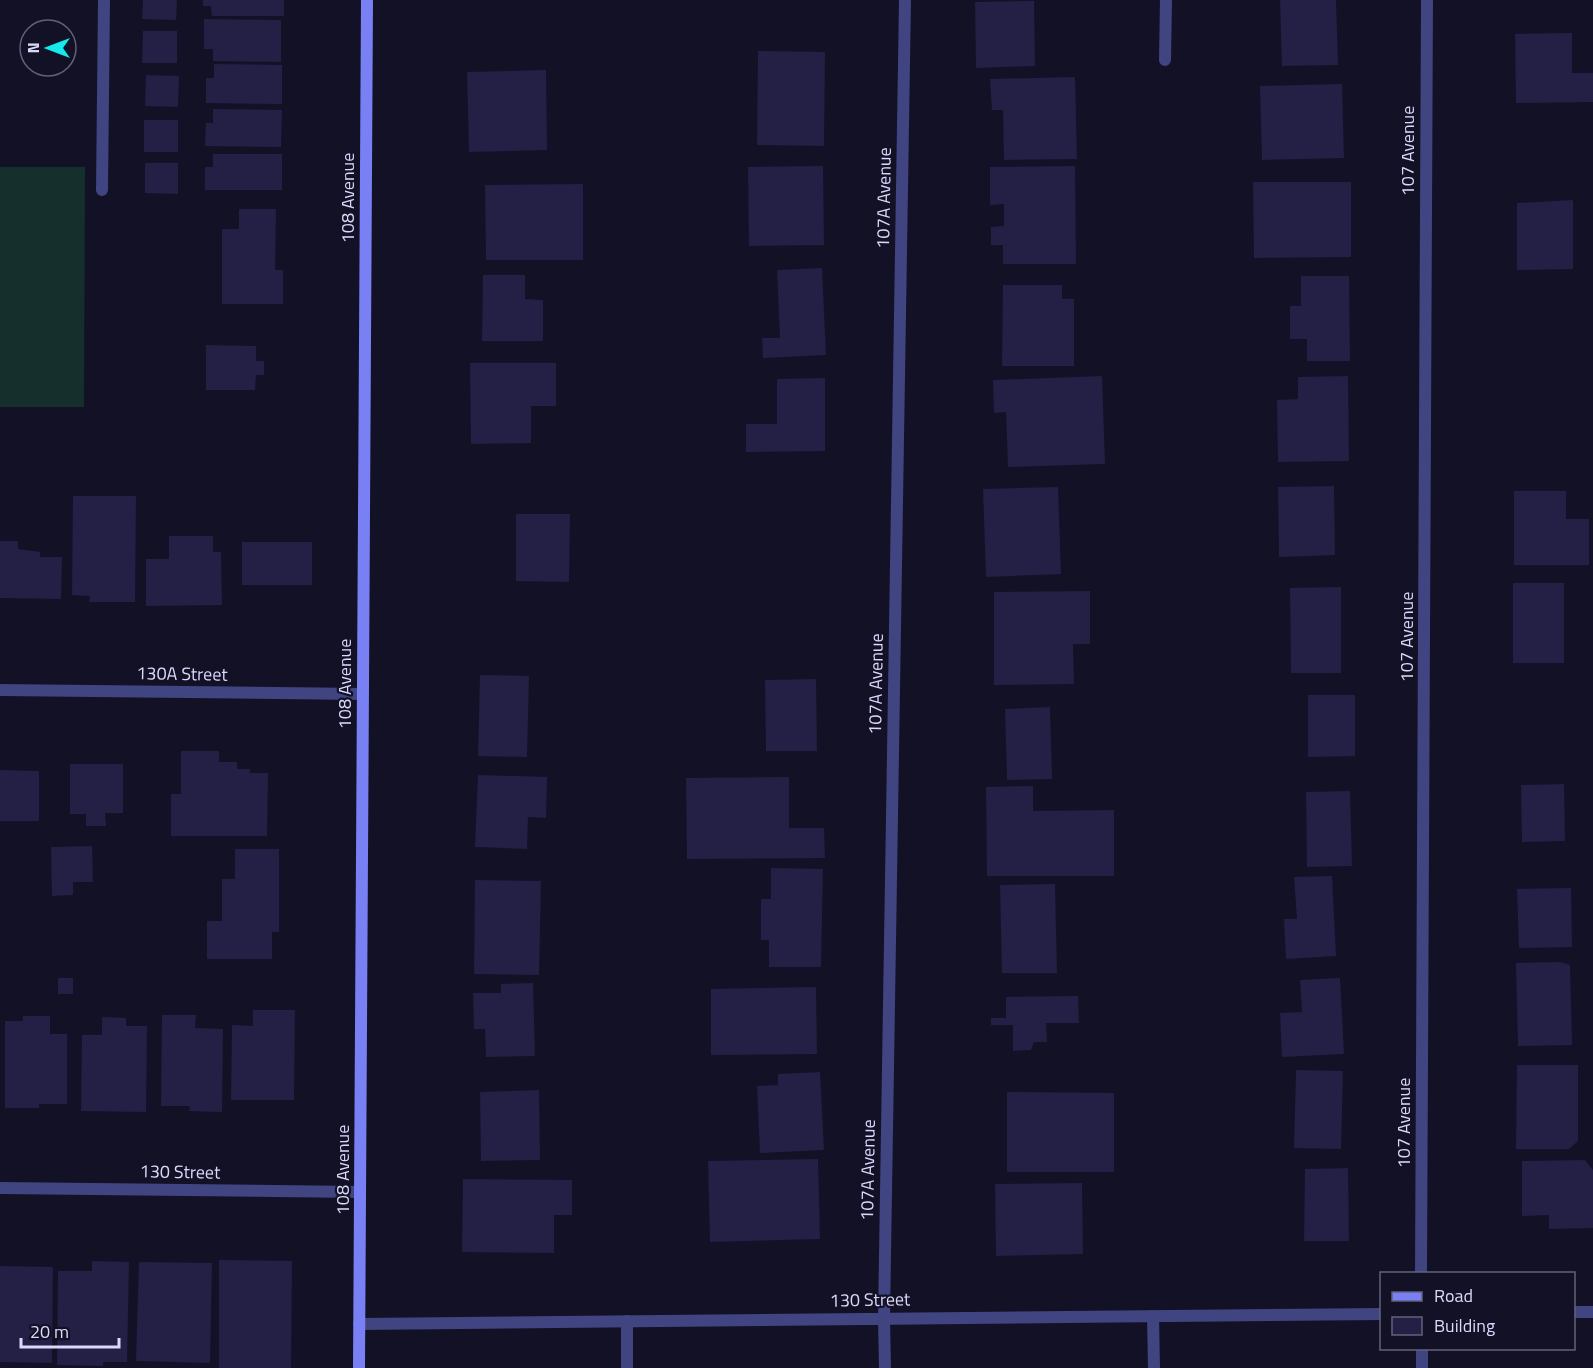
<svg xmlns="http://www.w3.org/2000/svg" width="1593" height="1368" viewBox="0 0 1593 1368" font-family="'Titillium Web',sans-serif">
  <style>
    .pitch { fill: #152f2c }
    .building { fill: #231f45 }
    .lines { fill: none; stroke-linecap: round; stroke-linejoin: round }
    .lane { stroke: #404480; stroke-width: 12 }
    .street { stroke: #404480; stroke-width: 12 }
    .secondary { stroke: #7880f4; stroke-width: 12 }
    .labels { text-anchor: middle; stroke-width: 4.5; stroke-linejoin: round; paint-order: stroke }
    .street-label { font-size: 18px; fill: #dad9fc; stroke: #131126 }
  </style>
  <rect width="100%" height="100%" fill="#131126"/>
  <!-- pitch -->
  <path class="pitch" d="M0,167h85l-1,240h-84z"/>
  <!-- building -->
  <path class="building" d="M143,0h34l-1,20 -34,-1z
    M203,0h81v16h-72l-1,-10h-8z
    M1280,0h56l2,65 -56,1z
    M1034,1l1,65 -59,2 -1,-66z
    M204,19l77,1v42l-68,-1v-12h-9z
    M143,31h34v32h-35z
    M1572,33v40h21v29l-77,1 -1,-69z
    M758,51l67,1 -1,94 -67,-1z
    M214,64l68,1v39l-76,-1v-25h8z
    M546,70l1,80 -78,2 -2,-80z
    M146,75l33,1 -1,31 -33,-1z
    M1075,77l2,82 -73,1 -1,-50h-11l-2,-31z
    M1342,84l2,74 -82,2 -2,-74z
    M213,109l69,1 -1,37 -76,-1 1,-23h7z
    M144,120h34v32h-34z
    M213,154h69v36h-77v-23h8z
    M145,163h33v31l-33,-1z
    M823,166l1,79 -75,1 -1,-79z
    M1075,166l1,98h-73v-19h-12v-18l13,-1v-22l-14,1v-38z
    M1253,182h98v75l-97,1z
    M583,184v76h-97l-1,-75z
    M1573,200v69l-56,1v-67z
    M239,209h37l-1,61h8v34h-61v-75h17z
    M822,268l4,87 -63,3 -1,-20h18l-3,-68z
    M483,275h42v24l18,1v41h-61z
    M1301,276h48l1,85h-43v-22h-17v-33h11z
    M1003,285h59v14h12v67h-72z
    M206,345l50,1v15h8v14h-8l-1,15h-49z
    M470,363h86v43h-25v37l-60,1z
    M1102,376l3,88 -97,3 -2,-55 -12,1 -1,-33z
    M1348,376l1,85 -71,1 -1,-62 21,-1v-22z
    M825,378v73l-79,1v-28h31v-45z
    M1334,486l1,69 -56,2 -1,-70z
    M1058,487l3,87 -75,3 -3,-88z
    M1514,491h52v28h23v46h-75z
    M73,496h63l-1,106h-46l1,-6 -18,-1z
    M516,514h54l-1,68 -53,-1z
    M169,536h44v16h8l1,53 -76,1v-47h23z
    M0,541h18v8l22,3v5h22l-1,42 -61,-1z
    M242,542h70v43h-70z
    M1513,583h51v80h-51z
    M1341,587v86h-50l-1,-85z
    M1090,591v53h-17l1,40 -80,1v-93z
    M480,675l49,1 -2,81 -49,-1z
    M816,679l1,72h-51l-1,-71z
    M1308,695h47v61l-47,1z
    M1050,707l2,72 -45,1 -2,-71z
    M181,751h38v11h18v7h13v4h18l-1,63h-96v-42h10z
    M70,764h53v49h-18l1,13h-20v-12h-16z
    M0,770l39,1v50h-39z
    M478,775l69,2 -1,41 -18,-1 -1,32 -52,-2z
    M789,777v51h35l1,30 -138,1 -1,-81z
    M1564,784l1,57 -43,1 -1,-57z
    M1033,786v25l81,-1v66h-127l-1,-89z
    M1350,791l2,75 -45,1 -1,-75z
    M92,846l1,36h-20v13l-21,1 -1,-49z
    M235,849h44v83h-7v27h-65v-38h15v-42h13z
    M771,868l52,1 -2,98h-52v-27h-8v-41h10z
    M1332,876l4,80 -50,3 -2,-40h13l-3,-42z
    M475,880l66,1 -2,94 -65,-1z
    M1055,884l2,89h-55l-2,-88z
    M1571,888l1,59 -53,1 -2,-59z
    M1560,962l10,3 2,80 -54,1 -2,-83z
    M58,978h15v16h-15z
    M1340,978l4,76 -62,3 -2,-44 22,-1 -2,-32z
    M533,983l2,73 -49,1 -1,-28h-11l-1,-36h28v-9z
    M816,987l1,67 -106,1v-66z
    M1078,996l1,27h-33l1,19h-13l-3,8 -18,1v-26h-22v-7h15v-21z
    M253,1010h42l-1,90h-63l1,-75 21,1z
    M162,1015h34l-1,13 28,1 -1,83 -33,-1 1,-5h-29z
    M23,1016h27v18h17v70h-28v4h-34v-87h18z
    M102,1017l24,1v8h21l-1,86 -65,-1 1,-76h20z
    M1517,1065h61v76l-9,8h-53z
    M1296,1070l47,1 -2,78 -47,-1z
    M820,1072l4,78 -64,3 -3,-67 21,-1v-11z
    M539,1090l1,70 -59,1 -1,-69z
    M1007,1092l107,1v79h-107z
    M818,1159l2,80 -110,3 -2,-81z
    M1585,1160l8,10v58l-44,1v-14l-27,1v-55z
    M1348,1168l1,73h-45l1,-72z
    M463,1179l109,1v35h-18v38l-92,-1z
    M1082,1183l1,71 -87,2 -1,-72z
    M219,1260l73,1 -1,107h-72z
    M92,1261l37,1 -2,100h-24v4l-46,-1 1,-94h34z
    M139,1262l73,1 -2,100 -74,-2z
    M0,1266l53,1 -1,96 -52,-1z"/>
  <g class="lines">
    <!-- lane -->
    <path class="lane" d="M1165,60l1,-60
      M102,190l2,-190
      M1153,1316l1,52
      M627,1368v-47"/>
    <!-- street -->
    <path class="street" d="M0,690l363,4
      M0,1188l360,4
      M1421,1274l6,-1274
      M1574,1312h19
      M359,1324l1023,-10
      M885,1368l-1,-50 21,-1318
      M1422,1368v-20"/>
    <!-- secondary -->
    <path class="secondary" d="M359,1368l8,-1368"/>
  </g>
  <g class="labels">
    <!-- street labels -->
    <g class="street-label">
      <text transform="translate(1408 151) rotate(-90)" y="6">107 Avenue</text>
      <text transform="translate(348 198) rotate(-90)" y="6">108 Avenue</text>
      <text transform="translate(884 198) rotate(-89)" y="6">107A Avenue</text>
      <text transform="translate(1407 637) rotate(-90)" y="6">107 Avenue</text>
      <text transform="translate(182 674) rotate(1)" y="6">130A Street</text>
      <text transform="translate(345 684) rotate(-90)" y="6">108 Avenue</text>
      <text transform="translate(876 684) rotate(-89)" y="6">107A Avenue</text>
      <text transform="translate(1404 1123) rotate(-90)" y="6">107 Avenue</text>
      <text transform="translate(343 1170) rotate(-90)" y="6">108 Avenue</text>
      <text transform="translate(868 1170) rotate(-89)" y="6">107A Avenue</text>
      <text transform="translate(180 1172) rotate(1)" y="6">130 Street</text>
      <text transform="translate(870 1300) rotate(-1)" y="6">130 Street</text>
    </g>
  </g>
  <!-- legend -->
  <rect x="1380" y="1272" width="195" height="78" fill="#131126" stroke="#63617c" stroke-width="1.5"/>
  <rect x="1392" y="1292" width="30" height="9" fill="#7880f4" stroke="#63617c" stroke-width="1.5"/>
  <text x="1434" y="1302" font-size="18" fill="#dad9fc">Road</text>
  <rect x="1392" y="1317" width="30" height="18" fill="#231f45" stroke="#63617c" stroke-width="1.5"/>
  <text x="1434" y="1332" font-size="18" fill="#dad9fc">Building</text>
  <!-- north arrow -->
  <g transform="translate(48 48) rotate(270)"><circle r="28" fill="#131126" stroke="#63617c" stroke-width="1.5"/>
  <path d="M0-4.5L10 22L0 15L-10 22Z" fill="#15e9eb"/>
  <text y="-9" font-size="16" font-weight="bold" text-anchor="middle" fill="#dad9fc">N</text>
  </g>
  <!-- scale -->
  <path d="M21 1338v9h98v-9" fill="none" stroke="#dad9fc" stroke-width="3"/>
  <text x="30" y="1338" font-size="18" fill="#dad9fc" stroke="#131126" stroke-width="4.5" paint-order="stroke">20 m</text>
</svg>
